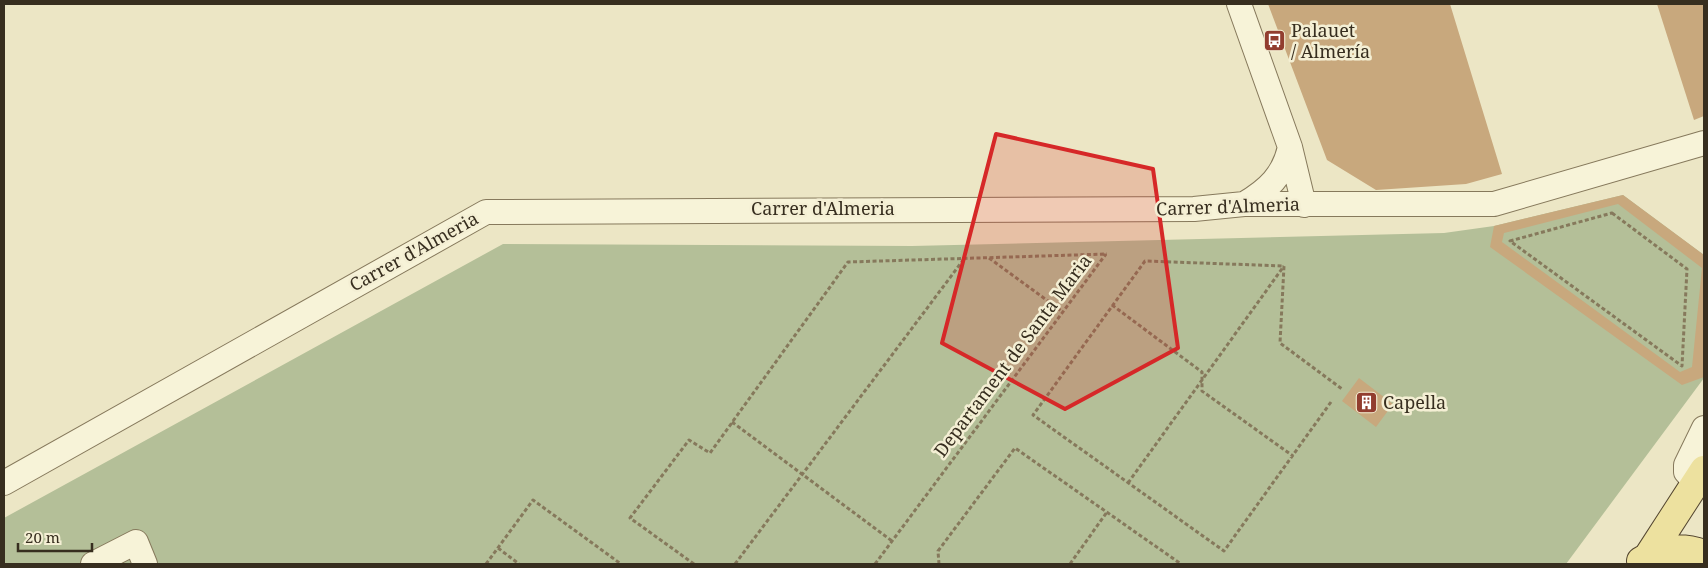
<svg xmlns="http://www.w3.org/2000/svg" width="1708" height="568" viewBox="0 0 1708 568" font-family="'Noto Serif',serif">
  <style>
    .cemetery { fill: #b4bf98 }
    .building { fill: #c8a87d; fill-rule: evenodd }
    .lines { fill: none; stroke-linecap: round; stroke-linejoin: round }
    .minor-casing { stroke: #86795c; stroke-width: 26 }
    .major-casing { stroke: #544630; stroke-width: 30 }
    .path { stroke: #86795c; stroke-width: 3; stroke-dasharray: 4 2.5; stroke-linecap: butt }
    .minor { stroke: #f7f3d8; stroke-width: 24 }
    .major { stroke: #ede19f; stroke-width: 28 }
    .marked { fill: #d62828; fill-opacity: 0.2; stroke: #d62828; stroke-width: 4; stroke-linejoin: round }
    .labels { text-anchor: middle; stroke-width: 5; stroke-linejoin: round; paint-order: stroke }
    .poi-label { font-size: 18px; fill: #372e1f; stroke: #f4efd4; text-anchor: start }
    .street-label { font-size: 18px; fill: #372e1f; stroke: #f4efd4 }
  </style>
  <rect width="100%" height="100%" fill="#ece6c5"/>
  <!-- cemetery -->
  <path class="cemetery" d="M1623,195l81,60v123l-138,186h-1562v-46l499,-274 409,2 532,-13 50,-7z"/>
  <!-- building -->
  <path class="building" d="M1268,4h182l52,170 -36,10 -90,6 -49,-30z
    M1657,4h47v112l-10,4z
    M1623,195l81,60v122l-22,8 -192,-138 4,-21zM1618,204l84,64 -10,99 -12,5 -178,-130 2,-9z
    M1359,378l34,26 -17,23 -34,-26z"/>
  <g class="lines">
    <defs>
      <path id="minor" d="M1239,4l51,143 14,58
        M1244,204c24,-14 40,-29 46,-57
        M4,483l482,-271 708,-3 50,-5h250l210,-61
        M1697,484l-11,-12v-7l18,-37
        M93,564l43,-22 9,22"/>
      <path id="major" d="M1649,555l55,-85
        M1641,561c19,-13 41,-15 63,-7"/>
    </defs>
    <!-- minor casing -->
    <use href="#minor" class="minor-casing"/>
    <!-- major casing -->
    <use href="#major" class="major-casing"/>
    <!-- path -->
    <path class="path" d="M1612,213l75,56 -5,97 -172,-125z
      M989,258l74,54
      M1112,305l90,67v19l91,65
      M1331,402l-107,149 -191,-136 112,-154 139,5 -4,77 62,46
      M732,422l160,119
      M1128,483l156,-217
      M498,548l21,16
      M486,564l47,-64 88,64
      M694,564l-64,-46 59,-78 21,13 138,-191 259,-8
      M735,564l229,-305
      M875,564l231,-310
      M939,564l-1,-13 77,-103 166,116
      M1070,564l37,-52"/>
    <!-- minor -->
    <use href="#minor" class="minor"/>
    <!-- major -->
    <use href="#major" class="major"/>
  </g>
  <!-- marked area -->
  <path class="marked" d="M996,134l157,35 25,179 -113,61 -123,-66z"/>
  <!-- icons -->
  <defs>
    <symbol id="bus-square" viewBox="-11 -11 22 22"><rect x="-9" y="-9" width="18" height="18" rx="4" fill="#923d2f" stroke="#f4efd4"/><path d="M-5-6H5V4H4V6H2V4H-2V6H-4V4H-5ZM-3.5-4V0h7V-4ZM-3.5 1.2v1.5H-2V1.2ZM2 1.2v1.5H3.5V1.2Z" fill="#fff"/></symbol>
    <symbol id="building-square" viewBox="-11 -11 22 22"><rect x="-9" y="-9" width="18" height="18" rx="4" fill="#923d2f" stroke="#f4efd4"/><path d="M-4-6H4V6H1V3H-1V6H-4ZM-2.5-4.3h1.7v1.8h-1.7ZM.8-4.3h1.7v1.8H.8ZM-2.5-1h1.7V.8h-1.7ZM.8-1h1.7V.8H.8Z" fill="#fff"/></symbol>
  </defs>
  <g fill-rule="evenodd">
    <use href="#bus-square" x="1262" y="28" width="25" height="25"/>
    <use href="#building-square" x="1354" y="390" width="25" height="25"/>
  </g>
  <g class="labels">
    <!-- poi labels -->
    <g class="poi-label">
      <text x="1291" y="37">Palauet<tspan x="1291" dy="21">/ Almería</tspan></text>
      <text x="1383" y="409">Capella</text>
    </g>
    <!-- street labels -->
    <g class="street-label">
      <text transform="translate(1228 207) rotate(-2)" y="6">Carrer d'Almeria</text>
      <text x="823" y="215">Carrer d'Almeria</text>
      <text transform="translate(414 252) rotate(-29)" y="6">Carrer d'Almeria</text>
      <text transform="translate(1013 356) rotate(-53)" y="6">Departament de Santa Maria</text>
    </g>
  </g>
  <!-- border -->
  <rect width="1708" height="568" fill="none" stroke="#372e1f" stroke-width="10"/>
  <!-- scale -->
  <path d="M18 543v8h74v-8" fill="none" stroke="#372e1f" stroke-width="2.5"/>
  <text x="25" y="543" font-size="15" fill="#372e1f" stroke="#f4efd4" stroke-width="4" paint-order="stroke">20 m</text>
</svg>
